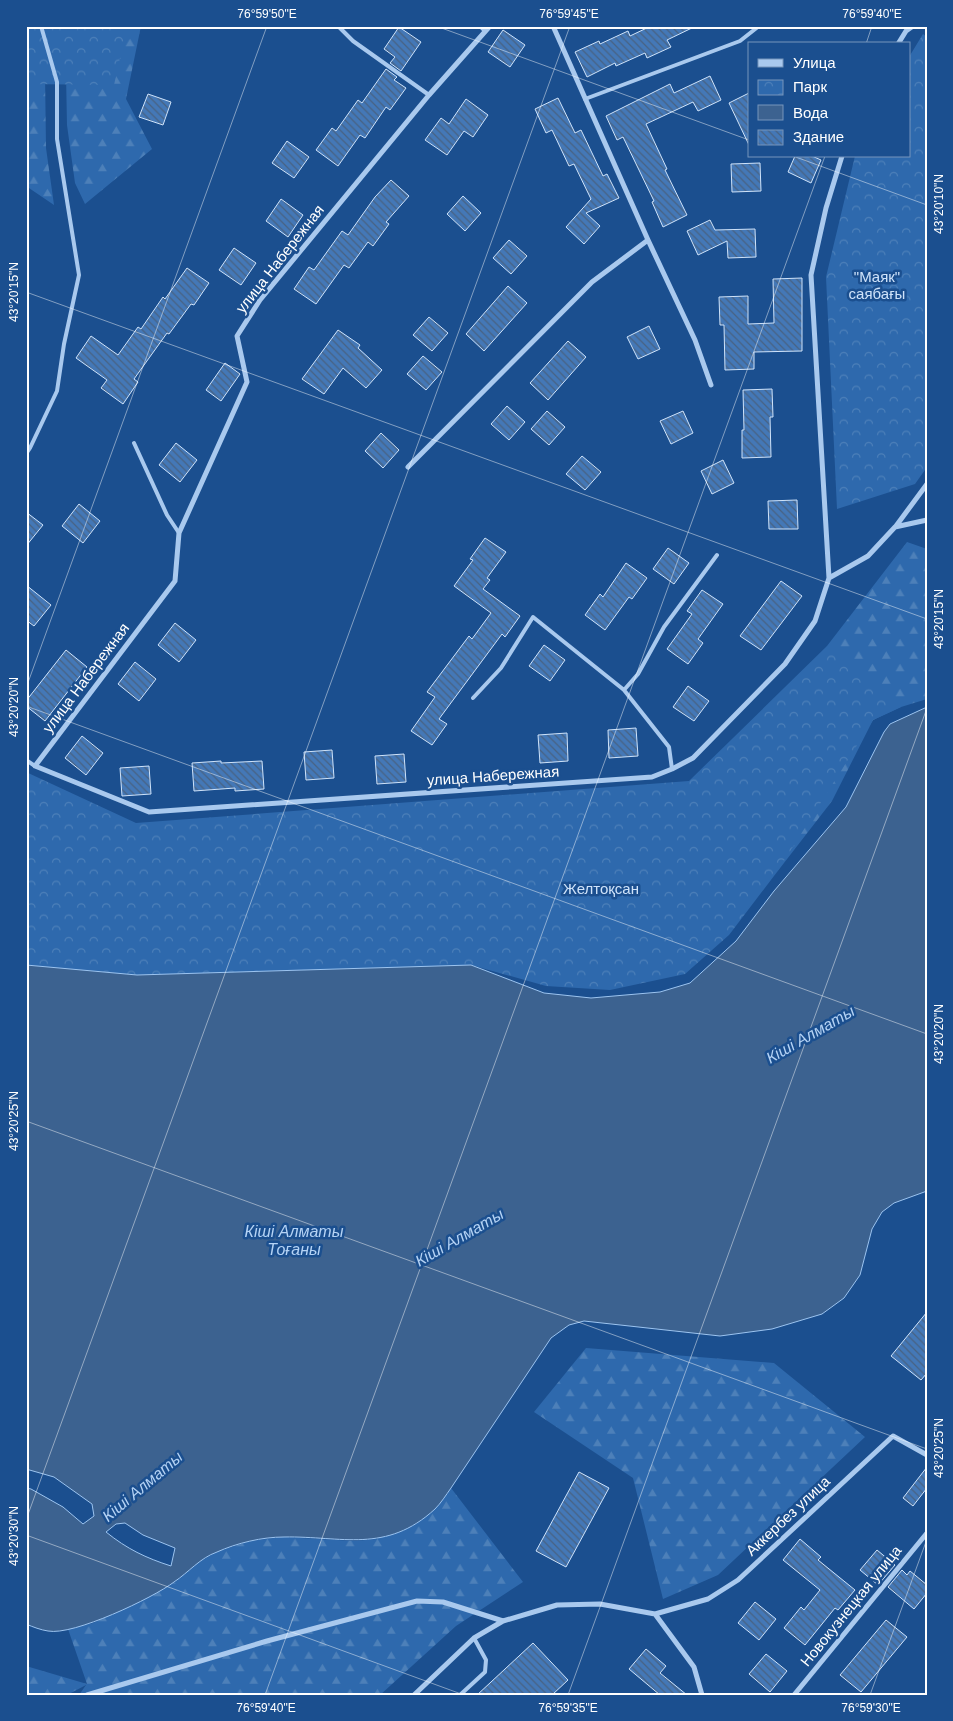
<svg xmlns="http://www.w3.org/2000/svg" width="953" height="1721" viewBox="0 0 953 1721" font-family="Helvetica,sans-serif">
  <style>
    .forest { fill: url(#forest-firs) }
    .park { fill: url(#park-crowns) }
    .water { fill: #3c6290; stroke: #9cc4f0; fill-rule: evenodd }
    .building { fill: url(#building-back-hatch); stroke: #cfe3fa }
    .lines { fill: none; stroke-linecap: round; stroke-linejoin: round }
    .lane { stroke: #a9c9ee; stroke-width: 4 }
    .street { stroke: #a9c9ee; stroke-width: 5 }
    .ticks { fill: none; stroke: #fff; stroke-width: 1; stroke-opacity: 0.45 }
    .labels { text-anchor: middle; stroke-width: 5; stroke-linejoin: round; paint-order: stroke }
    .street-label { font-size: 15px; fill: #fff; stroke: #1b4f8f }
    .park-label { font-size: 15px; fill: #cfe3fa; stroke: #1b4f8f }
    .water-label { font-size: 16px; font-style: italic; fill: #b5d3f5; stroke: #1b4f8f }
    .neatline { fill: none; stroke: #fff; stroke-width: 2 }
    .ticks-label { font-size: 12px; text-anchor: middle; fill: #fff }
  </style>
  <defs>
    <pattern id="forest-firs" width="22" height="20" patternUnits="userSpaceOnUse" patternTransform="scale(1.25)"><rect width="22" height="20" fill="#2e69ad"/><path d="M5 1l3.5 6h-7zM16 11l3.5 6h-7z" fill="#4d80b9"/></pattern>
    <pattern id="park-crowns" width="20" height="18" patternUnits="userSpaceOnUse" patternTransform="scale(1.25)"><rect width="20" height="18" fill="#2e69ad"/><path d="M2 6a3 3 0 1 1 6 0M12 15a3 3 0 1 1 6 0" fill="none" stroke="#4d80b9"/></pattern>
    <pattern id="building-back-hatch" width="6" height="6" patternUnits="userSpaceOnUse" patternTransform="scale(1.25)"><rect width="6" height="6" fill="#4478b7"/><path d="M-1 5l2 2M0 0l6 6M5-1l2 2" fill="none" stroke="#486282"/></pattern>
  </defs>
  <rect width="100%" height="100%" fill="#1b4f8f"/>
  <!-- forest -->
  <path class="forest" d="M26,26h4l15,48 1,74 8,57 -28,-19z
    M50,26h91l-15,73 26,50 -67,55 -10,-21 -8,-58 -1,-52z
    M907,542l20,7v150l-26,8 -28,13 -41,81 -55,71 22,-73 28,-153z
    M586,1348l188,15 91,74 -147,138 -55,24 -30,-121 -99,-66z
    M451,1488l72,94 -67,44 -76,69h-301l7,-10 -19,10h-41v-29l61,18 -19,-55 25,-6 82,-41 21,-18 20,-12 34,-11 32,-4 73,4 21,-2 24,-8 16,-7 20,-16z"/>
  <!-- park -->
  <path class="park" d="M26,26h101l-13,59 -88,-1z
    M923,34l4,3v430l-12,17 -78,25 -11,-232 29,-121h54v-99z
    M827,646l74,61 -28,13 -96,152 -48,63 -44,39 -75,16 -64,-4 -75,-21 -334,10 -111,-10v-193l110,51 553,-42z"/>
  <!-- water -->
  <path class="water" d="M927,707v484l-33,12 -12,9 -10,17 -12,46 -16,23 -22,16 -50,15 -52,7 -136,-15 -15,4 -18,13 -100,150c-5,7 -10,15 -16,21 -49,45 -93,27 -151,28 -22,0 -47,6 -67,15 -17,6 -28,20 -43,30 -21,16 -101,54 -126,49 -7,-1 -15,-4 -22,-7v-136l5,1 32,18 20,17 11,-8 -2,-12 -38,-27 -28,-8v-504l111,10 334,-10 73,28 47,5 69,-6 30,-9 46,-42 38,-50 72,-84 38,-75 6,-8zM125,1523l18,12 32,13 -4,18c-25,-8 -44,-17 -65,-34l10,-8z"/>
  <!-- building -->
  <path class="building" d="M651,26h45l-29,14 4,7 -24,11 -2,-5 -29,13 -1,-3 -28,14 -12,-25 24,-11 1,3 28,-13 2,5z
    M399,27l22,15 -20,29 -11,-8 5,-6 -11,-8z
    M503,30l22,15 -15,22 -22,-15z
    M386,69l11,8 -3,3 12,8 -16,22 -4,-3 -21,31 -5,-3 -22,31 -22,-16 16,-22 4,3 22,-31 4,3z
    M710,76l11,24 -23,11 -5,-9 -47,22 21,45 -2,1 22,45 -24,12 -11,-25 2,-1 -31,-64 -6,3 -11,-24 64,-32 4,9z
    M749,93v52l-20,-42z
    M148,94l23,8 -8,23 -24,-8z
    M558,98l17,35 6,-3 22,46 4,-2 12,24 -33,15 14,13 -16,18 -18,-17 25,-28 -17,-35 -5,2 -17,-36 -6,3 -11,-24z
    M466,99l22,16 -15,22 -9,-6 -17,24 -22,-15 16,-22 8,6z
    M287,141l22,16 -15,21 -22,-15z
    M795,156h17l9,4 -10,23 -23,-11z
    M760,163l1,28 -29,1 -1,-28z
    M391,180l18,16 -23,26 3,2 -16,22 -5,-4 -19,26 -5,-3 -28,39 -22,-15 15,-22 5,3 28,-39 6,4 27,-38z
    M463,196l18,17 -16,18 -18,-17z
    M281,199l22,16 -15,22 -22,-16z
    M710,220l5,10 40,-1 1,28 -28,1 -1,-17 -29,14 -11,-24z
    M509,240l18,16 -16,18 -18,-16z
    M234,248l22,15 -15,22 -22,-15z
    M187,268l22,15 -15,22 -3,-1 -22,30 -2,-1 -33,46 4,3 -15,22 -22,-16 6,-8 -31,-22 15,-22 27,19 20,-28 3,2 22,-32 2,2z
    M802,278v73l-48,1v17l-29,1 -1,-45h-4l-1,-28 29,-1v28l26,-1 -1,-44z
    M508,286l19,17 -43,48 -18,-17z
    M429,317l19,16 -16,18 -19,-16z
    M649,326l11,23 -22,10 -11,-22z
    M338,330l22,15 -2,3 24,22 -16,18 -23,-20 -19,26 -22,-15z
    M568,341l18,16 -38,43 -18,-17z
    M423,356l19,16 -16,18 -19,-16z
    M225,363l15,11 -19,27 -15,-11z
    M772,389l1,28h-3l1,40 -29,1v-28h2l-1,-40z
    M507,406l18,16 -16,18 -18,-16z
    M547,411l18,16 -16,18 -18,-16z
    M683,411l10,22 -22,11 -11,-23z
    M381,433l18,17 -16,18 -18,-17z
    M176,443l21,17 -17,22 -21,-17z
    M582,456l19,16 -16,18 -19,-16z
    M723,460l11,23 -22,11 -11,-23z
    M797,500l1,29h-29l-1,-28z
    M79,504l21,17 -17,22 -21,-17z
    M26,512l17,13 -17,21z
    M485,538l21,14 -19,26 3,2 -7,9 37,27 -15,21 -3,-3 -63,85 8,5 -15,21 -21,-14 24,-34 -8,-5 42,-56 3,3 19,-26 -37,-27 19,-26 -3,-1z
    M668,548l21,15 -15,21 -21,-15z
    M626,563l21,15 -15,21 -3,-2 -24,33 -20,-15 15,-21 3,3z
    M781,581l21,15 -41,54 -21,-14z
    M26,585l25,20 -17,21 -8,-6z
    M702,590l21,14 -25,35 5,4 -15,21 -21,-15 25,-35 -5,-3z
    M175,623l21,17 -17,22 -21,-17z
    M544,645l21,15 -15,21 -21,-15z
    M66,650l21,17 -42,54 -19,-15v-5z
    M135,662l21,17 -17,22 -21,-17z
    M688,686l21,15 -15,20 -21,-14z
    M636,728l2,28 -29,2 -1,-28z
    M567,733l1,28 -28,2 -2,-28z
    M82,736l21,17 -17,22 -21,-17z
    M332,750l2,28 -28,2 -2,-28z
    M404,754l2,28 -29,2 -2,-28z
    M221,761v2l41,-2 2,28 -29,2v-3l-41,3 -2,-28z
    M149,766l2,28 -29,2 -2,-28z
    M927,1312v61l-6,7 -30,-24z
    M927,1467v21l-14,18 -10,-8z
    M579,1472l30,16 -43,79 -30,-16z
    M800,1539l21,18 -3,3 37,30 -17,20 -3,-2 -30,37 -21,-17 17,-21 3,3 16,-20 -37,-30z
    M877,1550l18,15 -17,20 -18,-15z
    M902,1570l5,5 3,-4 17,14v8l-13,16 -26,-22z
    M755,1602l21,17 -17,21 -21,-17z
    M886,1620l21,17 -46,55 -21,-17z
    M533,1643l35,37 -16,15h-75z
    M646,1649l20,17 -6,7 27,22h-27l-31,-26z
    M766,1654l21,17 -17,21 -21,-18z"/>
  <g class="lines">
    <!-- lane -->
    <path class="lane" d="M338,26l15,15 76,54
      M480,26l5,5
      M585,99l155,-58 19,-15
      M134,443l33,72 12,18
      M26,454l4,-6 27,-57 7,-47 15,-69 -22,-136v-57l-16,-56
      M624,690l14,-16 26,-47 53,-72
      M473,698l28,-30 32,-51 91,73 45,57 3,22
      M26,760l9,6
      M460,1695l25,-23 1,-12 -12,-22"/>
    <!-- street -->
    <path class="street" d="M490,26l-61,69 -169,205 -23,36 10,46 -68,151 -4,48 -140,185 114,46 503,-35 20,-8 21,-11 92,-94 30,-43 14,-43 -18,-303 15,-67 16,-52
      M553,26l95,214 47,100 16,45
      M898,44l8,-13 7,-5
      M408,467l184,-185 56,-42
      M896,526l31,-42
      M829,578l39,-22 27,-29 32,-7
      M655,1614l53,-15 30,-19 155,-144 34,19
      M87,1695l180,-54 150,-40 26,1 60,19
      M414,1695l60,-57 29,-17 54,-16 43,-1 55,10 39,53 8,28
      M794,1695l133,-162"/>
  </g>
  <!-- ticks -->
  <path class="ticks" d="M436,26l313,114M866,44l6,-18M793,156l134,49M26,292l901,327M26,688l241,-662M26,706l901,328M26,1121l901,328M26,1520l544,-1494M26,1535l438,160M265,1695l560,-1539M568,1695l359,-987M870,1695l57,-156"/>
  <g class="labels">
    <!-- street labels -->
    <g class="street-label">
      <text transform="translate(280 259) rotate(-52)" y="5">улица Набережная</text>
      <text transform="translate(86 678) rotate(-53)" y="5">улица Набережная</text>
      <text transform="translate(493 776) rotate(-4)" y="5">улица Набережная</text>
      <text transform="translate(788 1516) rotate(-43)" y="5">Аккербез улица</text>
      <text transform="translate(851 1606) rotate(-51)" y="5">Новокузнецкая улица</text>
    </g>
    <!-- park labels -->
    <g class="park-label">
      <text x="877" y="282">"Маяк"<tspan x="877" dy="17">саябағы</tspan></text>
      <text x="601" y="894">Желтоқсан</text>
    </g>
    <!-- water labels -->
    <g class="water-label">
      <text transform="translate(810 1034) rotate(-30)" y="6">Кіші Алматы</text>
      <text x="294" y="1237">Кіші Алматы<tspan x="294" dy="18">Тоғаны</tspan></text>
      <text transform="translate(459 1237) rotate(-30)" y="6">Кіші Алматы</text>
      <text transform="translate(142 1486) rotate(-40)" y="6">Кіші Алматы</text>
    </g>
  </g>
  <!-- border -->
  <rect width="953" height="1721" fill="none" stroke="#1b4f8f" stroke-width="55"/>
  <!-- legend -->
  <rect x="748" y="42" width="162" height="115" fill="#1b4f8f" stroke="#7695bc"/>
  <rect x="758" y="59" width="25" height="8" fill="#a9c9ee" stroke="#7695bc"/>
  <text x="793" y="68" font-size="15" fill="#ffffff">Улица</text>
  <rect x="758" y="80" width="25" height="15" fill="url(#park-crowns)" stroke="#7695bc"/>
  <text x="793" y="92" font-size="15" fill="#ffffff">Парк</text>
  <rect x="758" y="105" width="25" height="15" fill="#3c6290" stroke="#7695bc"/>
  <text x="793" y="118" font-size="15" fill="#ffffff">Вода</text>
  <rect x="758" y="130" width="25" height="15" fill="url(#building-back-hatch)" stroke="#7695bc"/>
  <text x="793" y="142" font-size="15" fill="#ffffff">Здание</text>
  <rect x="28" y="28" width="898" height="1666" class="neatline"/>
  <g class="ticks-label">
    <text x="267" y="18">76°59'50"E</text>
    <text x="569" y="18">76°59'45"E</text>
    <text x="872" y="18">76°59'40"E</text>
    <text transform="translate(939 204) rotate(-90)" y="4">43°20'10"N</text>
    <text transform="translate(14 292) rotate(-90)" y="4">43°20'15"N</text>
    <text transform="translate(939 619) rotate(-90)" y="4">43°20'15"N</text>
    <text transform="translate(14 707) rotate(-90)" y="4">43°20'20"N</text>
    <text transform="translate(939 1034) rotate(-90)" y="4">43°20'20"N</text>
    <text transform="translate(14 1121) rotate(-90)" y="4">43°20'25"N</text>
    <text transform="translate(939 1448) rotate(-90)" y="4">43°20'25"N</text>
    <text transform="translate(14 1536) rotate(-90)" y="4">43°20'30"N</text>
    <text x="266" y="1712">76°59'40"E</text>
    <text x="568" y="1712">76°59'35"E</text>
    <text x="871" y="1712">76°59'30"E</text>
  </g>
</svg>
